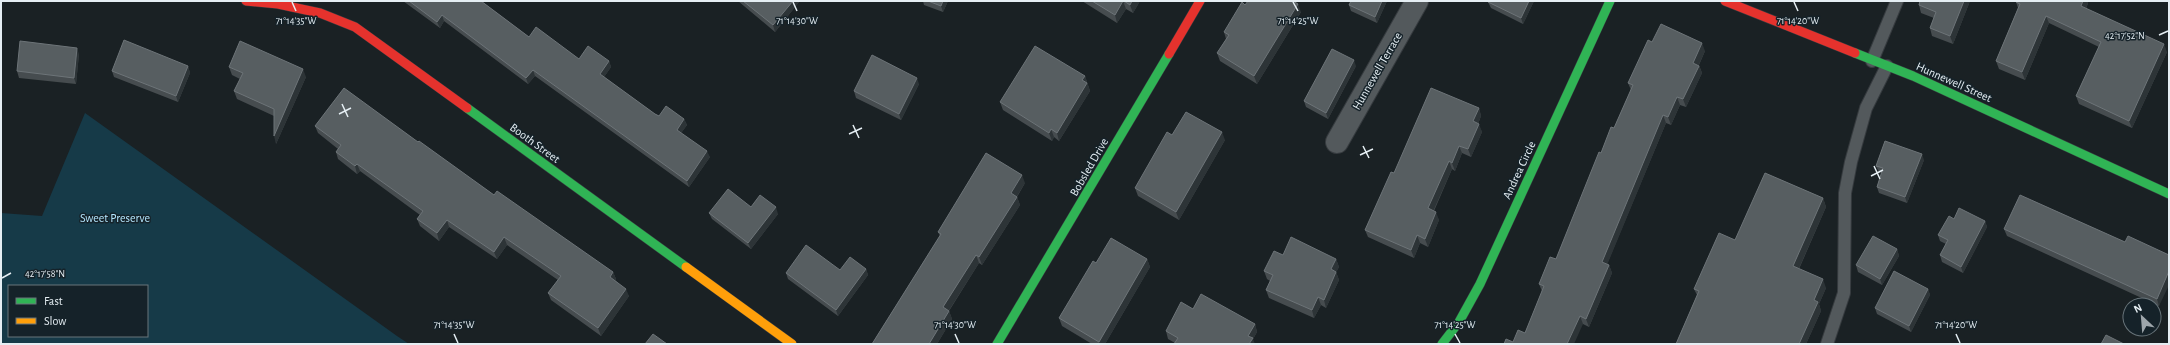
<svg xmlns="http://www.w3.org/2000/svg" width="2170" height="345" viewBox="0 0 2170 345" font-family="'Alegreya Sans',sans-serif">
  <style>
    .green { fill: #163a48; fill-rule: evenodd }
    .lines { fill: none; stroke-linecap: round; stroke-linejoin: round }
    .lane-casing { stroke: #363b3f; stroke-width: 14 }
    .street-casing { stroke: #363b3f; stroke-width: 24 }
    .fast-casing { stroke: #363b3f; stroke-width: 10 }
    .slow-casing { stroke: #363b3f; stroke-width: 10 }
    .jam-casing { stroke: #363b3f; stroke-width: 10 }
    .lane { stroke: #53595c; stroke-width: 12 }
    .street { stroke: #53595c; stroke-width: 22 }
    .fast { stroke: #30b455; stroke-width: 9 }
    .slow { stroke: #ff9f0a; stroke-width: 9 }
    .jam { stroke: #e5322d; stroke-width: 9 }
    .wall { fill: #464c4f }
    .shaded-wall { fill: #2d3437 }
    .building { fill: #575e61; stroke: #6d7478 }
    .ticks { fill: none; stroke: #e5eef3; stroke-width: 1.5 }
    .labels { text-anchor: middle; stroke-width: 3; stroke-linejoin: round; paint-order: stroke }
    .street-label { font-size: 12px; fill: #e5eef3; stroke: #152229 }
    .park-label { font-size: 12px; fill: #b3e6fe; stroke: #152229 }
    .ticks-label { font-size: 10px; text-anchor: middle; fill: #e5eef3; stroke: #152229; stroke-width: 3; stroke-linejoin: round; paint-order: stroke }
  </style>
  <rect width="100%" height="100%" fill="#1a2124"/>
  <!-- green -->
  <path class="green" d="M85,113l312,223 12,8h-408v-131l41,3zM9,286h138v50h-138z"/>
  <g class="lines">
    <defs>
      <path id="lane" d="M1872,61l25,-60
        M1827,344l17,-51 1,-100 6,-31 15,-54 21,-42"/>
      <path id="street" d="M1337,142l80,-141"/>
      <path id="fast" d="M1855,53l58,23 256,118
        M467,108l219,159
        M997,344l172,-290
        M1442,344l17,-22 21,-38 130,-283"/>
      <path id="slow" d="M686,267l106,77"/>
      <path id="jam" d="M246,1l32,3 42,9 35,14 112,81
        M1725,1l130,52
        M1169,54l31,-53"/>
    </defs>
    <!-- lane casing -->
    <use href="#lane" class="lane-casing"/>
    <!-- street casing -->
    <use href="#street" class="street-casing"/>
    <!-- fast casing -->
    <use href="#fast" class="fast-casing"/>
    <!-- slow casing -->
    <use href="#slow" class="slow-casing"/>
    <!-- jam casing -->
    <use href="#jam" class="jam-casing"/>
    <!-- lane -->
    <use href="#lane" class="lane"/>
    <!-- street -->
    <use href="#street" class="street"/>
    <!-- fast -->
    <use href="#fast" class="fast"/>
    <!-- slow -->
    <use href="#slow" class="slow"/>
    <!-- jam -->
    <use href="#jam" class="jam"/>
  </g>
  <!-- wall -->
  <path class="wall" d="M403,1h78l48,36 50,22 30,2 2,6 -7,10 51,37 4,2 25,3 3,6 -6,8 29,24 -21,30 -154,-111 -7,8 -84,-63 -4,7z
    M738,1h61v1l-24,30z
    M923,1h25l-5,11 -19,-7z
    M1082,1h58l-7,12 -7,-4 -9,14z
    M1351,1h36l-10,22 -26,-12 -2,-6z
    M1489,1h45l-11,23 -32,-16 -3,-6z
    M1920,1h50l-17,43 -21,-8 -2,-8 4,-10 -13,-5 -2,-8z
    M2017,1h71v2l-2,6 81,43 -35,76 -53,-24 -3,-8 23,-49 -50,-24 -24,57 -26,-11 -3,-8 22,-53 -2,-6z
    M1245,5l56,7 -44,72 -37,-23 -3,-8 9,-14 -2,-7z
    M1652,42l53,9 -6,14 3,8 -16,34 -6,-2 -9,20 -5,-2 -59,141 2,1 3,8 -23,54 -6,-3 -70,18 12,-9 17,-42 -3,-7 17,-25 45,-106 13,-25 17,-38 -3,-7z
    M79,54l-3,30 -57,-6 -2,-7z
    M188,66l2,7 -12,29 -64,-25 -2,-6z
    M1356,66l-28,53 -22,-12 -2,-6z
    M229,67l77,10 -30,67 -2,-28 -37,-17 -3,-8 6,-12 -8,-4z
    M1085,76l5,15 -31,50 -5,-4 -2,4 -49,-31 -3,-8z
    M919,84l-18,36 -45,-22 -2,-7z
    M1479,108l2,8 -3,8 4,8 -11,25 -9,-4 -7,18 -3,-2 -18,42 5,9 -11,27 -8,-4 -6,15 -46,-21 -3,-7 29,-57z
    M315,126l103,16 76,53 119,77 3,7 -1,1 14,16 -28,40 -50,-36 -3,-7 10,-13 -51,-35 -10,14 -48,-32 -10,14 -19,-15 -3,-7 3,-4 -60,-44 -3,3 -19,-15 -2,-7 2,-3 -20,-16z
    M1172,135l53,5 -46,80 -41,-24 -3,-8z
    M1924,160l-17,43 -28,-10 -2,-6 5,-14 -3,-1 -3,-6z
    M1025,183l-8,14 3,8 -38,60 -3,-2 -30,48 3,8 -15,25h-65l68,-108 -2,-4z
    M1823,198l3,9 -27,62 27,19 -7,16 2,7 -15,33h-130l21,-49 -3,-6 41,-49z
    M751,207l27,7 -27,35 -39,-30 -3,-6z
    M1954,219l31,2 2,6 -24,46 -21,-11 -2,-7 6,-11 -6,-3 -2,-6z
    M2004,229l121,13 44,13 -10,51 -152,-70z
    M1897,249l2,7 -17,29 -24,-13 -2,-7z
    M1283,255l53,4 3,8 -3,5 3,8 -13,28 -5,-3 -7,13 -45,-20 -3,-8 4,-9 -3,-2 -3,-8z
    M1147,259l3,8 -45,77h-13l-30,-18 -3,-8 37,-55z
    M866,269l2,6 -30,41 -50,-37 -2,-6z
    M1928,289l2,6 -19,37 -34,-18 -2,-6z
    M1193,309l62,15 2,8 -4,7 -78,4 -7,-4 -2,-8z"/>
  <!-- shaded-wall -->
  <path class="shaded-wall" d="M793,1h6v1l-24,30 -2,-7z
    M943,1h5l-5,11 -2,-6z
    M1123,1l3,8 -9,14 -2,-8z
    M1132,1h8l-7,12 -3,-8z
    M1382,1h5l-10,22 -2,-6z
    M1529,1h5l-11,23 -2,-6z
    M1964,1h6l-17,43 -3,-8z
    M2083,1h5v2l-4,11 -3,-8z
    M1298,4l3,8 -44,72 -3,-8z
    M442,15l2,6 -4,7 -3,-6z
    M2046,16l3,7 -24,57 -3,-8z
    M1702,43l3,8 -9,20 -3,-8z
    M2164,44l3,8 -35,76 -3,-7z
    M77,48l2,6 -3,30 -2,-6z
    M1354,60l2,6 -28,53 -2,-6z
    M609,61l2,6 -9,13 -2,-6z
    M188,66l2,7 -12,29 -2,-6z
    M1699,66l3,7 -16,34 -3,-8z
    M303,69l3,8 -30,67 -2,-8z
    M533,70l2,6 -7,8 -2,-6z
    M1085,76l5,15 -31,50 -2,-8 25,-53z
    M917,78l2,6 -18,36 -2,-6z
    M1677,97l3,8 -9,20 -3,-8z
    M1479,108l2,8 -5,13 -3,-8z
    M1663,115l3,8 -61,147 -3,-8z
    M684,119l3,6 -8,11 -2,-6z
    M1479,124l3,8 -11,25 -3,-8z
    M1051,129l3,8 -2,4 -3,-8z
    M1222,132l3,8 -46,80 -3,-8z
    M1459,146l3,7 -7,18 -3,-8z
    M707,151l3,6 -21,30 -2,-6z
    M1922,154l2,6 -17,43 -2,-6z
    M1449,161l3,8 -21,47 -3,-8z
    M357,164l3,7 -3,3 -2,-8z
    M1022,175l3,8 -11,18 -3,-8z
    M1017,197l3,8 -38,60 -3,-8z
    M1823,198l3,9 -30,68 -3,-9z
    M776,207l2,7 -27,35 -3,-6z
    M1436,212l3,8 -11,27 -3,-8z
    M447,220l2,7 -10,14 -2,-8z
    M1985,221l2,6 -24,46 -2,-6z
    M1417,235l3,8 -6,15 -3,-8z
    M504,237l3,8 -10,14 -3,-7z
    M1897,249l2,7 -17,29 -2,-6z
    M976,255l3,8 -33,52 -3,-8z
    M1147,259l3,8 -45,77h-5l-1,-2z
    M1336,259l3,8 -4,8 1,-3 3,8 -13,28 -2,-8 7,-31z
    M1609,265l3,8 -23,54 -3,-8z
    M866,269l2,6 -30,41 -2,-6z
    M2169,271v14l-10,21 -2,-7z
    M613,272l3,7 -4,5 -2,-7z
    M1823,279l3,9 -7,16 2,7 -15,33h-7l15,-44z
    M626,289l3,7 -28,40 -3,-8z
    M1928,289l2,6 -19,37 -2,-6z
    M1318,297l3,8 -7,13 -2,-8z
    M949,311l3,8 -15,25h-8z
    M1580,316l3,8 -9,20h-7z
    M1255,324l2,8 -4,7 2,5h-6l-1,-8z"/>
  <!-- building -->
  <path class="building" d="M409,1h72l48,36 7,-10 43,32 9,-13 21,15 -9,13 55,40 4,2 7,-10 18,13 -7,11 30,21 -20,30 -154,-111 -7,8 -84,-63 -5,7z
    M743,1h50l-20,24z
    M928,1h15l-2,5z
    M1092,1h31l-8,14z
    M1124,1h8l-2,4z
    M1248,1h45l5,3 -44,72 -37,-23 12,-18 -5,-3 18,-30 3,3z
    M1351,1h31l-7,16 -26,-12z
    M1489,1h40l-8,17 -33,-16z
    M1920,1h44l-14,35 -20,-8 6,-16 -17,-7z
    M2017,1h66l-2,5 83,38 -35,77 -53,-25 25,-54 -55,-26 -24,56 -26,-11 24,-57 -4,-2z
    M1661,24l41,19 -9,20 6,3 -16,33 -6,-2 -9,20 -5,-2 -61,147 7,3 -23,54 -6,-3 -13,28h-63l2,-5 7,3 5,-12 7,3 19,-47 -5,-2 11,-27 6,2 43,-107 2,1 10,-26 3,1 19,-43 -5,-2 20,-43 4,2z
    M124,40l64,26 -12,30 -64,-25z
    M20,41l57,7 -3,30 -57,-7z
    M240,41l63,28 -29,67v-27l-40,-18 9,-18 -14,-6z
    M1035,46l50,30 -3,4 5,3 -30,50 -6,-4 -2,4 -49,-31z
    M1332,49l22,11 -28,53 -22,-12z
    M872,55l45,23 -18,36 -45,-23z
    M344,88l74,54 1,-1 75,54 3,-4 116,81 -3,5 16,12 -28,39 -50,-35 13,-17 -57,-39 -10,15 -47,-32 -10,13 -20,-14 6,-8 -66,-47 -2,2 -19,-14 5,-7 -26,-19z
    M1431,88l48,20 -6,13 6,3 -11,25 -9,-3 -7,17 -3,-2 -21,47 8,4 -11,27 -8,-4 -6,15 -46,-20 26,-58 3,1z
    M1186,112l36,20 -46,80 -41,-24 32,-56 5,3z
    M1885,141l37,13 -17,43 -28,-10 6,-19 -7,-2z
    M986,153l36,22 -11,18 6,4 -38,60 -3,-2 -33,52 6,4 -20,33h-57l69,-110 -3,-2z
    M1765,173l58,25 -30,68 30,13 -9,21 4,2 -19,42h-123l23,-53 -5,-2 25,-56 16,7z
    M728,189l23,18 9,-12 16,12 -28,36 -39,-30z
    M2020,195l105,47 3,-6 41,19v16l-12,28 -153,-70z
    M1959,208l26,13 -24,46 -21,-12 8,-15 -10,-5 11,-19 5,3z
    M1873,236l24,13 -17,30 -24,-14z
    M1291,237l45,22 -5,10 5,3 -12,28 -6,-3 -6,13 -46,-20 7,-15 -9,-4 10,-20 9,4z
    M1111,238l36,21 -48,83 -40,-24 34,-57 3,2z
    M806,245l34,25 10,-13 16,12 -30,41 -50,-37z
    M1894,271l34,18 -19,37 -34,-18z
    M1201,294l54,30 -7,12 5,2 -4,6h-75l4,-6 -12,-7 15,-29 12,7z
    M653,334l14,10h-22z
    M2106,335l18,9h-23z"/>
  <!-- ticks -->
  <path class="ticks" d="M292,2l4,9M793,2l4,9M1293,2l5,9M1794,2l4,9M2159,35l9,-4M342,104l6,13M339,114l12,-6M853,125l6,13M849,134l13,-6M1363,146l6,12M1360,155l13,-6M1874,166l6,13M1871,176l12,-6M2,278l9,-5M454,334l4,9M955,334l4,9M1455,334l5,9M1956,334l4,9"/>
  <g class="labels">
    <!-- street labels -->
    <g class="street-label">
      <text transform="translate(1377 71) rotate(-60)" y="4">Hunnewell Terrace</text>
      <text transform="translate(1954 82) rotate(24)" y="4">Hunnewell Street</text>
      <text transform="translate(535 143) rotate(36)" y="4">Booth Street</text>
      <text transform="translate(1089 167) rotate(-60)" y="4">Bobsled Drive</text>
      <text transform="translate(1519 170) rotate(-65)" y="4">Andrea Circle</text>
    </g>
    <!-- park labels -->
    <g class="park-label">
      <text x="115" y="222">Sweet Preserve</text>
    </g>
  </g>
  <g class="ticks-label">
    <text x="296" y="24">71°14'35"W</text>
    <text x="797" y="24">71°14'30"W</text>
    <text x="1298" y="24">71°14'25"W</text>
    <text x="1798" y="24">71°14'20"W</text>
    <text x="2125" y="39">42°17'52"N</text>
    <text x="45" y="277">42°17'58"N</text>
    <text x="454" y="328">71°14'35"W</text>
    <text x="955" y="328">71°14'30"W</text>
    <text x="1455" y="328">71°14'25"W</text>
    <text x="1956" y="328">71°14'20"W</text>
  </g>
  <!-- border -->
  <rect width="2170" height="345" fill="none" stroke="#e5eef3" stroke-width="4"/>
  <!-- legend -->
  <rect x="8" y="285" width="140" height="52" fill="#152229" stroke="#68747a"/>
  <rect x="16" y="298" width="20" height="6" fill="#30b455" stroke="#68747a"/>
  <text x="44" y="305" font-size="12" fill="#e5eef3">Fast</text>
  <rect x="16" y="318" width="20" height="6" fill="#ff9f0a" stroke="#68747a"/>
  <text x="44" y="325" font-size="12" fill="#e5eef3">Slow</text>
  <!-- north arrow -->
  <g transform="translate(2142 317) rotate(334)"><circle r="19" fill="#152229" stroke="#68747a"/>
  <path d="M0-3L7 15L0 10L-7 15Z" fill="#9ea6ab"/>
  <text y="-6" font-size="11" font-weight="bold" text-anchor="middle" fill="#e5eef3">N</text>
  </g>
</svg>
